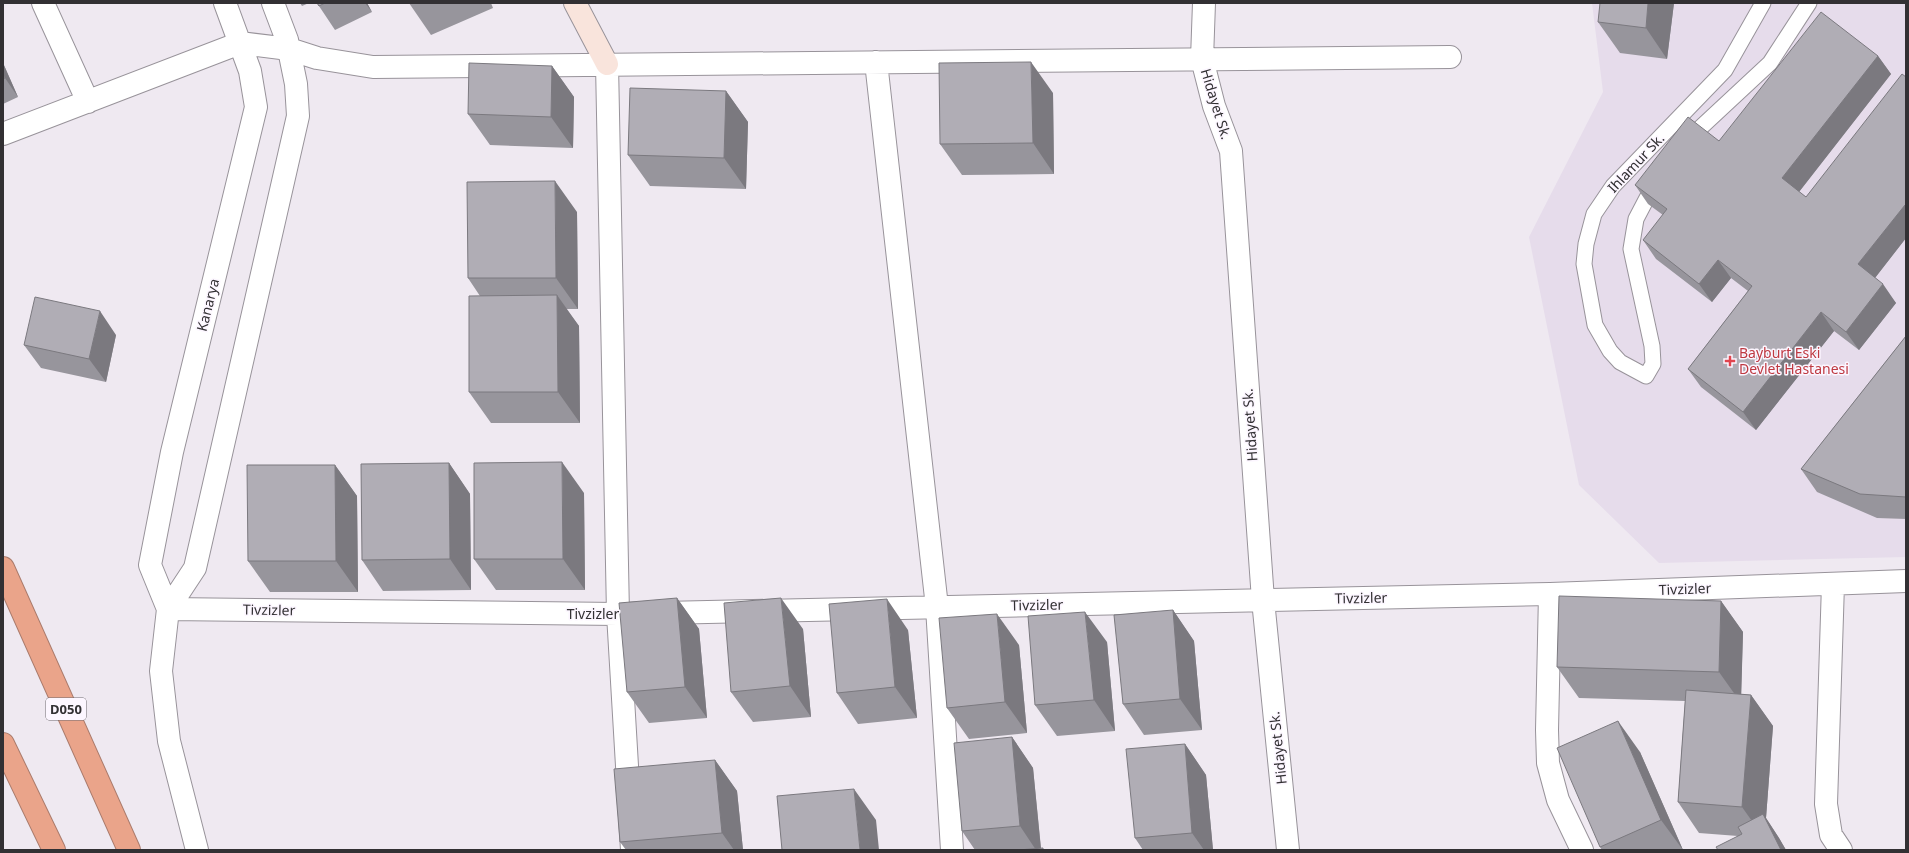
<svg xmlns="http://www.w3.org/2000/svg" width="1909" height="853" viewBox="0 0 1909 853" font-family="'Noto Sans',sans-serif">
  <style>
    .built { fill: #e6dceb }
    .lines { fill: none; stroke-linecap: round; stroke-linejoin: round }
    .lane-casing { stroke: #98939a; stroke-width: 17 }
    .street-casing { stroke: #98939a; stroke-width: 24 }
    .secondary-casing { stroke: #98939a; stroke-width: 24 }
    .highway-casing { stroke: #aa7b6c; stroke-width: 24 }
    .lane { stroke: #fff; stroke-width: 15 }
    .street { stroke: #fff; stroke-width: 22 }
    .secondary { stroke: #f9e4dc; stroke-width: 22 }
    .highway { stroke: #eaa48a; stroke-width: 22 }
    .wall { fill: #97959c }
    .shaded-wall { fill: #7b797f }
    .building { fill: #b0adb5; stroke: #7b797f }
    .health-dot { fill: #e0444e; stroke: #fcf6ff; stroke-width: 1.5 }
    .labels { text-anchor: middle; stroke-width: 3; stroke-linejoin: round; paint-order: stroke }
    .shield { fill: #fcf6ff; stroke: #6f6b70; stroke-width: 1 }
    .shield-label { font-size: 13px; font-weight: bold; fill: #323033 }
    .street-label { font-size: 14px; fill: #323033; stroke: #fcf6ff }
    .health-label { font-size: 14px; fill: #be3a42; stroke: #fcf6ff; text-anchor: start }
  </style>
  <rect width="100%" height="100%" fill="#efe9f1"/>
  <!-- built -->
  <path class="built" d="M1592,3h314v554l-247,6 -80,-78 -50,-248 74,-145z"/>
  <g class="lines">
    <defs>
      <path id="lane" d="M1689,142l9,-12 72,-67 39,-60
        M1657,184l-10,14 -11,21 -5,30 21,97 1,18 -7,12 -26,-14 -10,-11 -15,-26 -11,-61 2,-20 8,-30 19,-28 112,-116 38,-67"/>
      <path id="street" d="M43,3l45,99
        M1204,3l-2,56 12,47 17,45 32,449 25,250
        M876,62l61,545 15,243
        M607,64l11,550 14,236
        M3,134l237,-91 49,6 28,9 56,9 1077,-10
        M1833,584l-7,220 5,31 10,15
        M1550,594l-3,136 1,33 10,37 24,50
        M168,609l450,5 932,-20 356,-13
        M168,609l-18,-44 22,-113 84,-345 -6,-36 -25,-68
        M197,850l-28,-109 -8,-70 7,-62 27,-41 103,-452 -2,-32 -9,-44 -14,-37"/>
      <path id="secondary" d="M575,3l32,61"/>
      <path id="highway" d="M3,568l126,282
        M3,744l51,106"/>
    </defs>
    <!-- lane casing -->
    <use href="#lane" class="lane-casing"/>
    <!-- street casing -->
    <use href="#street" class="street-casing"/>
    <!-- secondary casing -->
    <use href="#secondary" class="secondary-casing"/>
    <!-- highway casing -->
    <use href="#highway" class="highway-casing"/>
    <!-- lane -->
    <use href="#lane" class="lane"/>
    <!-- street -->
    <use href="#street" class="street"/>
    <!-- secondary -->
    <use href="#secondary" class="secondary"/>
    <!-- highway -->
    <use href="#highway" class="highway"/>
  </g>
  <!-- wall -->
  <path class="wall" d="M300,3h9l-7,3z
    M317,3h50l5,9 -37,18z
    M409,3h82l2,5 -62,27z
    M1674,3l-7,56 -47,-6 -22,-31z
    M1878,56l13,18 -92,118 7,5 100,-120v161l-31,40 21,25 -37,47 -25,-19 -78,99 -55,-43 -13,-18 60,-78 -17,-13 -19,24 -56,-43 -13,-19 20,-25 -15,-11 -13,-19 84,-44z
    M3,63l15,34 -15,7z
    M552,66l22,31 -1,51 -83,-3 -22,-31z
    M726,91l22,31 -2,67 -96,-3 -22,-31z
    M1053,93l1,81 -92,1 -22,-31z
    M577,212l1,97h-12l13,17 1,97h-89l-22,-31 11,-96 -12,-18z
    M116,335l-10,47 -65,-14 -17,-23z
    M1906,336v183l-29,-1 -60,-26 -16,-23z
    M449,463l21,31 1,96 -88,1 -21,-31z
    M335,465l22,31 1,96h-88l-22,-31z
    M584,493l1,97h-89l-22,-31z
    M677,598l22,31 8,89 -58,5 -22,-31z
    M1721,601l22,31 -2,62 10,1 22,31 -7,92 13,20 7,12h-68l20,-14 -39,-3 -21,-31 7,-101 -106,-3 -22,-31z
    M1173,610l21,31 8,89 -58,5 -21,-31z
    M803,629l8,88 -58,5 -22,-30z
    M908,630l9,88 -59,6 -21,-31z
    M1107,642l8,89 -58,5 -22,-31z
    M1019,645l8,88 -58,6 -22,-31z
    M1012,737l21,31 8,80 3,2h-69l-13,-19z
    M1185,744l21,31 7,75h-70l-8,-12z
    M1640,752l43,98h-81l-2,-3z
    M715,760l22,31 6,59h-117l-6,-8z"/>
  <!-- shaded-wall -->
  <path class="shaded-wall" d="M365,3h2l5,9z
    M1648,3h26l-7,56 -21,-31z
    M1878,56l13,18 -96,123 -13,-19z
    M1031,62l22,31 1,81 -21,-31z
    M3,63l15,34 -13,-19 -2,-4z
    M552,66l22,31 -1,51 -22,-31z
    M726,91l22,31 -2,67 -22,-31z
    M555,181l22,31 1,97 -22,-31z
    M1905,205l1,2v31l-35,45 -13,-19z
    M1718,260l13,18 -19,24 -13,-18z
    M1883,284l13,19 -37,47 -13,-18z
    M557,295l22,31 1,97 -22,-31z
    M100,311l16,24 -10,47 -17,-23z
    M1821,312l13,19 -78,99 -13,-18z
    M562,462l22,31 1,97 -22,-31z
    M449,463l21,31 1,96 -21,-31z
    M335,465l22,31 1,96 -22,-31z
    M677,598l22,31 8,89 -22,-31z
    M781,598l22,31 8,88 -21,-31z
    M887,599l21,31 9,88 -22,-31z
    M1721,601l22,31 -2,71 -22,-31z
    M1173,610l21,31 8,89 -22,-31z
    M1085,612l22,30 8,89 -21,-31z
    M997,614l22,31 8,88 -22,-31z
    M1751,695l22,31 -7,92 13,20 7,12h-5l-17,-12 -22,-31z
    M1618,721l22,31 43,98 -22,-30z
    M1012,737l21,31 8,82h-5l-16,-24z
    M1185,744l21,31 7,75h-9l-12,-17z
    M715,760l22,31 6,59h-9l-12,-17z
    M854,789l22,31 3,30h-19z"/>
  <!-- building -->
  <path class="building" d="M317,3h8l-6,3z
    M1600,3h48l-2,25 -48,-6z
    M1821,12l57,44 -96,122 24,19 96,-123 4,3v129l-1,-1 -47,59 25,20 -37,48 -25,-20 -78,100 -55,-43 64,-83 -34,-26 -19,24 -56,-44 24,-31 -32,-24 53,-68 31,24z
    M1031,62l2,81 -93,1 -1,-81z
    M469,63l83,3 -1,51 -83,-3z
    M3,74l2,4 -2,1z
    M630,88l96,3 -2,67 -96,-3z
    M555,181l1,97h-88l-1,-96z
    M557,295l1,97h-89v-96z
    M35,297l65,14 -11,48 -65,-14z
    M1906,336v161l-46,-3 -59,-25z
    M562,462l1,97h-89v-96z
    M449,463l1,96 -88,1 -1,-96z
    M247,465h88l1,96h-88z
    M1559,596l162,5 -2,71 -162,-5z
    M677,598l8,89 -58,5 -8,-89z
    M781,598l9,88 -59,6 -7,-89z
    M887,599l8,88 -58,6 -8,-89z
    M1173,610l7,89 -57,5 -9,-89z
    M1085,612l9,88 -59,5 -7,-89z
    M997,614l8,88 -58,6 -8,-90z
    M1686,690l65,5 -9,112 -64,-5z
    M1618,721l43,99 -61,27 -43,-99z
    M1012,737l8,89 -58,5 -8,-88z
    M1185,744l7,89 -57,5 -9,-89z
    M715,760l7,73 -102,9 -6,-73z
    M854,789l6,61h-78l-5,-54z
    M1763,814l18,36h-63l-2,-3 26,-13 -4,-7z
    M1043,848v2h-25z"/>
  <!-- markers -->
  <path class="health-dot" d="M1728 355h4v4h4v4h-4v4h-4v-4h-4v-4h4z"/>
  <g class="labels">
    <!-- shield labels -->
    <rect class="shield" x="46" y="698" width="40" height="22" rx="3"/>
    <g class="shield-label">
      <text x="66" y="714">D050</text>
    </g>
    <!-- street labels -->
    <g class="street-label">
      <text transform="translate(1216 104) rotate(73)" y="5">Hidayet Sk.</text>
      <text transform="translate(1636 163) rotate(-47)" y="5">Ihlamur Sk.</text>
      <text transform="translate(208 305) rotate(-76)" y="5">Kanarya</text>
      <text transform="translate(1250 425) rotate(-94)" y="5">Hidayet Sk.</text>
      <text transform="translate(1685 589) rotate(-2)" y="5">Tivzizler</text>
      <text transform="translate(1361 598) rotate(-1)" y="5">Tivzizler</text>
      <text transform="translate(1037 605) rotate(-1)" y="5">Tivzizler</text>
      <text transform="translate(269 610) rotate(1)" y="5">Tivzizler</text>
      <text x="593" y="619">Tivzizler</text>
      <text transform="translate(1278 748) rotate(-96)" y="5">Hidayet Sk.</text>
    </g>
    <!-- health labels -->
    <g class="health-label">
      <text x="1739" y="358">Bayburt Eski<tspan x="1739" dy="16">Devlet Hastanesi</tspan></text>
    </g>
  </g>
  <!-- border -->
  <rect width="1909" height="853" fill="none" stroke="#323033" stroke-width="8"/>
</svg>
